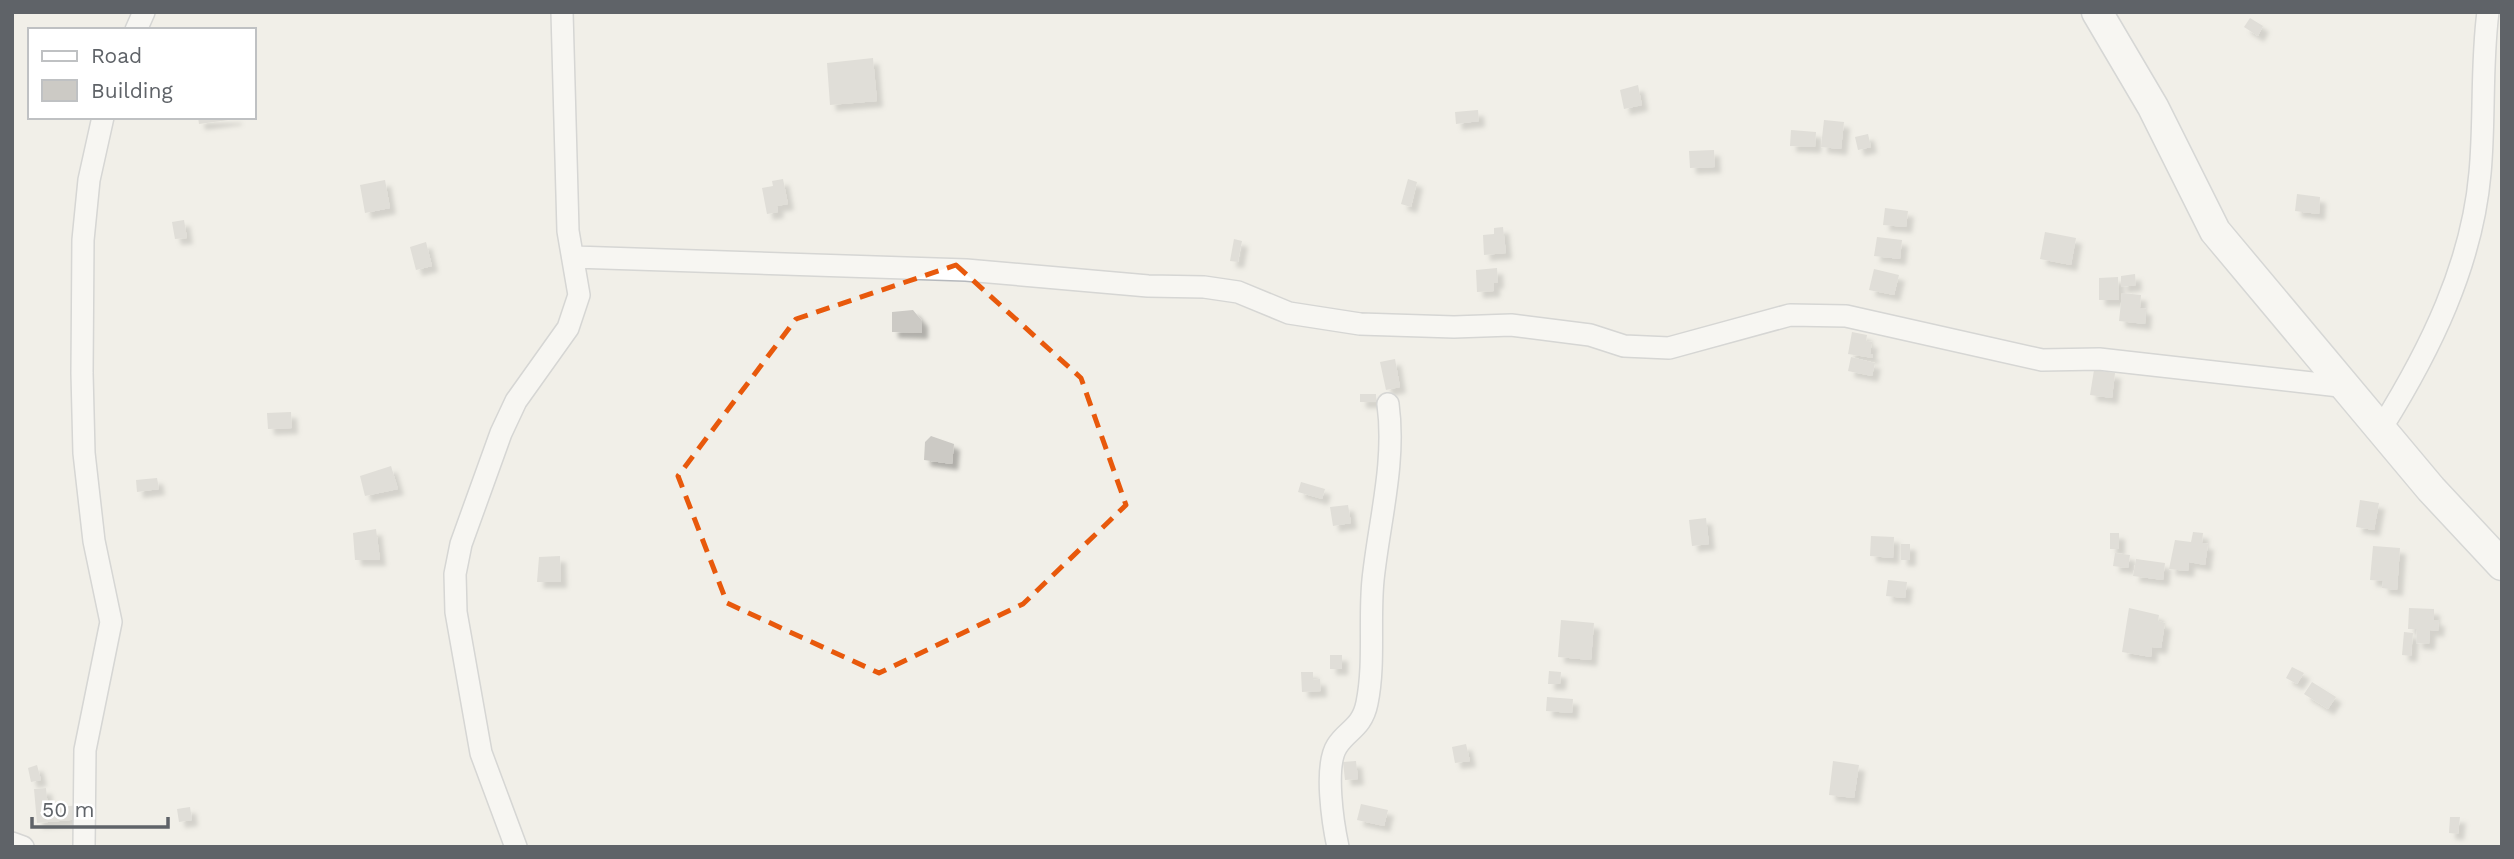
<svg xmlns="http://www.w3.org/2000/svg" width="2514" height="859" viewBox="0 0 2514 859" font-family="'Work Sans',sans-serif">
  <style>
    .building { fill: #cccac5; filter: url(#shadow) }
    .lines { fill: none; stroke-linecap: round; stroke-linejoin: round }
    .minor-casing { stroke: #b5b8bc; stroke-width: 24 }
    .secondary-casing { stroke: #b6babf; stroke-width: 33 }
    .minor { stroke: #fff; stroke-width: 21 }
    .secondary { stroke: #fff; stroke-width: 30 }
    .marked { fill: none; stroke: #e8590c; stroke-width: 5; stroke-dasharray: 14 9; stroke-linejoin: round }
  </style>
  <defs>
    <filter id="shadow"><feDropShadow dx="6" dy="6" stdDeviation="2" flood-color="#0004"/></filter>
  </defs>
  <rect width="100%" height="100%" fill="#f1efe8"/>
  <!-- building -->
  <path class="building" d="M2250,18l13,8 -5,10 -14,-9z
    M873,58l4,43 -47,4 -3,-42z
    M1638,85l4,20 -18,4 -4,-19z
    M1478,110l1,11 -23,3 -1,-12z
    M198,117h38v2l-37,5z
    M1824,120l20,2 -3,27 -20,-2z
    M1791,130l25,2 -1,15 -25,-1z
    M1868,134l3,13 -13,3 -3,-13z
    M1714,150l1,17 -25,1 -1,-17z
    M783,179l5,25 -11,2 1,6 -11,2 -5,-26 11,-2 -1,-5z
    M1408,179l9,3 -6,25 -10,-3z
    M385,180l5,28 -25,5 -5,-28z
    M2297,194l23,3 -1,17 -24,-3z
    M1885,208l23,3 -2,16 -23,-2z
    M184,220l3,18 -12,1 -3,-17z
    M1503,227l3,26 -22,2 -1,-20 11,-1v-6z
    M2045,232l31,6 -5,27 -31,-6z
    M1877,237l25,3 -2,19 -26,-3z
    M1234,239l8,2 -4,21 -8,-1z
    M426,242l6,24 -16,4 -6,-23z
    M1497,268l1,14 -4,1v8l-17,1 -1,-22z
    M1874,269l25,6 -5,20 -25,-5z
    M2135,274l1,11 -15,2v-11z
    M2118,277l1,23h-20v-22z
    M2122,293l19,2 -1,13 6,1 -1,15 -26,-3z
    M913,310l9,11v12l-30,-1v-20z
    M1852,332l15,3 -1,6 6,1 -2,12h3v4l-25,-4z
    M1851,357l24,6 -3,13 -24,-5z
    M1395,359l5,28 -14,3 -6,-28z
    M2094,370l21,3 -3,25 -22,-3z
    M1360,394h16v8h-16z
    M291,412l1,16 -24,1 -1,-16z
    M931,436l23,8 -2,20 -28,-4 1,-18z
    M391,466l7,23 -33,7 -5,-20z
    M157,478l2,11 -22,3 -1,-12z
    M1301,482l24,7 -3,10 -24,-7z
    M2360,500l19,3 -5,27 -18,-3z
    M1348,505l3,18 -18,3 -3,-19z
    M1706,518l3,26 -17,2 -3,-26z
    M376,529l4,31h-25l-2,-27z
    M2193,532l10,1 -1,10 6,1 -3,21 -16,-3 -1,9 -19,-2 6,-29 16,2z
    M2110,533h9v16h-9z
    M1871,536l23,1 -1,21 -23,-2z
    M1901,544h9v16h-9z
    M2373,546l27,2 -3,42 -15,-2 1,-7 -13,-1z
    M2115,553l15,2 -2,13 -15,-2z
    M560,556l1,26h-24l2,-25z
    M2136,559l29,4 -2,17 -30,-4z
    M1888,580l19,2 -2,16 -19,-2z
    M2129,608l30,7 -1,6 7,2 -4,25 -9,-1 -1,10 -29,-5z
    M2409,608l25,1v11h5l-1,11 -8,-1 -1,14 -13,-1 1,-14h-9z
    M1561,620l33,3 -3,37 -33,-3z
    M2404,632l9,1 -2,23 -9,-1z
    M1330,655h12v14h-12z
    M2292,667l12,6 -7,11 -11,-6z
    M1549,671l12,1 -1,12h-12z
    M1301,672h12v8l7,-1 1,12 -19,1z
    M2312,682l24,15 -8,12 -24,-15z
    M1547,697l26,2 -1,14 -26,-2z
    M1466,744l4,17 -15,2 -3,-16z
    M1356,761l2,18 -13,1 -2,-18z
    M1833,761l26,4 -5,33 -25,-3z
    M37,765l4,15 -10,2 -3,-14z
    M46,788l2,20 33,-3 1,14 -45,4 -3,-34z
    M1361,804l27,6 -4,16 -27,-6z
    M190,807l2,13 -13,2 -2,-13z
    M2450,817h10l-2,17 -9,-1z"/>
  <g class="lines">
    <defs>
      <path id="minor" d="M136,30l8,-18
        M574,257l392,13 182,16 56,1 34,5 51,21 71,11 94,3 57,-2 79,10 34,11 45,2 121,-33 56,1 196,44 57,-1 249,28
        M2382,427c48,-77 90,-162 98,-254 5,-53 1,-108 8,-161
        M12,843l11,4
        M84,847l1,-97 26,-128 -17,-81 -10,-88 -2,-80 1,-133 6,-60 14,-63
        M516,847l-35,-94 -25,-141 -1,-38 6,-30 40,-111 15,-32 52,-73 11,-33 -11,-64 -6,-219
        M1338,847c-5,-23 -14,-81 -1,-101 10,-16 25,-18 30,-43 8,-39 2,-83 6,-123 6,-58 23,-117 15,-176"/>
      <path id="secondary" d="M2097,12l56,95 62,124 216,258 71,76"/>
    </defs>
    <!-- minor casing -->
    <use href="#minor" class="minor-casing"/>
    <!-- secondary casing -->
    <use href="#secondary" class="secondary-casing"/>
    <!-- minor -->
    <use href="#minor" class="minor"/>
    <!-- secondary -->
    <use href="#secondary" class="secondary"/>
  </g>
  <!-- marked area -->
  <path d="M0 0H2514V859H0ZM956,265l125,113 45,127 -103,99 -144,69 -152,-70 -49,-127 118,-157z" fill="#f1efe8" fill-opacity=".55" fill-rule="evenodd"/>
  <path class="marked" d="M956,265l125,113 45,127 -103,99 -144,69 -152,-70 -49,-127 118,-157z"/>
  <!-- border -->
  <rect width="2514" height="859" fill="none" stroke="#5f6368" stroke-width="28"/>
  <!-- legend -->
  <rect x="28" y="28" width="228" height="91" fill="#ffffff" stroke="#bfc1c3" stroke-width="2"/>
  <rect x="42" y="51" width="35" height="10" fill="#ffffff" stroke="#bfc1c3" stroke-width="2"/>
  <text x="91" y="63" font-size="21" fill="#5f6368">Road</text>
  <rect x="42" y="80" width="35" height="21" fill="#cccac5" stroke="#bfc1c3" stroke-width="2"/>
  <text x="91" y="98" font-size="21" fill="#5f6368">Building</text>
  <!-- scale -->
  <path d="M32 817v10h136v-10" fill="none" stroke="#5f6368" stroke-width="3.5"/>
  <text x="42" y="817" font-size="21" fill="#5f6368" stroke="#ffffff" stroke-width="5" paint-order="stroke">50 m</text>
</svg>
